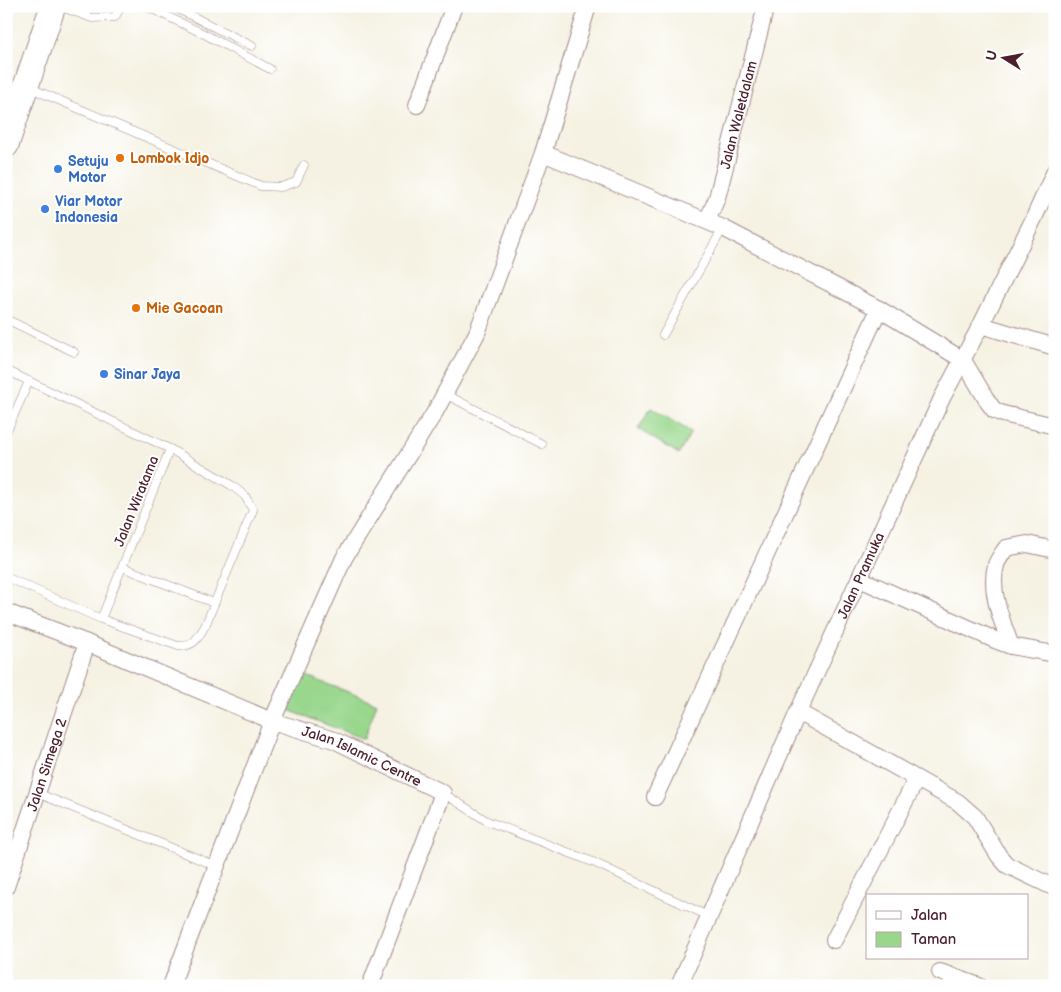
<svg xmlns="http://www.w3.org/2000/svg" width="1061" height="992" viewBox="0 0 1061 992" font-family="'Balsamiq Sans',sans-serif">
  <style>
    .green { fill: #99d78d; stroke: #727b5c }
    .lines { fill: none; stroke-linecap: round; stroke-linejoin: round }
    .service-casing { stroke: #a08887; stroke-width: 9 }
    .minor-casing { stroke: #a08887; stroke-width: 18 }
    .primary-casing { stroke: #a08887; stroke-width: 27 }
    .service { stroke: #fff; stroke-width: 8 }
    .minor { stroke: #fff; stroke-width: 16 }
    .primary { stroke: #fff; stroke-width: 25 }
    .food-dot { fill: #e8710a; stroke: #fff; stroke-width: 2 }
    .shop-dot { fill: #3f7fe0; stroke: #fff; stroke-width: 2 }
    .labels { text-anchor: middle; stroke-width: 4; stroke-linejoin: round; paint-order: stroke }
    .street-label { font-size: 14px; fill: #4a1f2b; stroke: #fff }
    .food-label { font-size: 14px; font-weight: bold; fill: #c56008; stroke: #fff; text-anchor: start }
    .shop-label { font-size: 14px; font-weight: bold; fill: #366cbe; stroke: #fff; text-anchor: start }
  </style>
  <rect width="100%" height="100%" fill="#fff"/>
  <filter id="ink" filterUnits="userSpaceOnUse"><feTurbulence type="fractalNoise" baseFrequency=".02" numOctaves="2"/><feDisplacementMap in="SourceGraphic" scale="10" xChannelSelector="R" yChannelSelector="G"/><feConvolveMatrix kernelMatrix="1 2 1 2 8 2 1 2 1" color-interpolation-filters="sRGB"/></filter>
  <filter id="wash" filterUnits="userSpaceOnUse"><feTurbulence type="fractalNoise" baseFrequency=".0096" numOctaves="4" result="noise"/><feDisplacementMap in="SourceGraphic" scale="20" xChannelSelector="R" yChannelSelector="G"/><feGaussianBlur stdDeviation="1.12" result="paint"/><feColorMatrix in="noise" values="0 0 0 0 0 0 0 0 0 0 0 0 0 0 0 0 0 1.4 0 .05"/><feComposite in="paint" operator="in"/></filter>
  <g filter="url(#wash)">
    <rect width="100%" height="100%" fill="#f5f2e3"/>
    <!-- green -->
    <path class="green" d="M651,408l40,24 -12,22 -41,-25z
      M301,674l76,29 -13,36 -76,-29z"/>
  </g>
  <g filter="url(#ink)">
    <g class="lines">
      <defs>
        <path id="service" d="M59,6l33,12 23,-1 6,-11
          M146,6l60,29 64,34
          M172,6l80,40
          M28,87l233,99 20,1 15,-5 8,-17
          M6,319l68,33
          M663,335l60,-107
          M6,370l164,79 61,36 14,11 8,14 -48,116c-8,13 -11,21 -27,20l-77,-27 -95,-42
          M445,394l97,50
          M6,433l23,-52
          M122,567l92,36
          M101,619l69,-170
          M37,793l179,73
          M443,793l44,28 106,41 115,54"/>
        <g id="minor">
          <path d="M417,105l37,-99"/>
          <path d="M543,153l180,75 156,81 84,51 25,42 6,8 9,4 52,12"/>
          <path id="s1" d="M707,221l10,-23 49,-192"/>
          <path d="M981,325l74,22"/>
          <path d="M860,579l135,61 16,6 44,8"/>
          <path id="s2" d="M6,612l81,31 185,78 62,19 109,53 -73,193"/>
          <path d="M1011,646c-9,-25 -22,-54 -15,-81 2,-6 7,-12 10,-17l21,-4 28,6"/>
          <path d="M798,712l160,90 17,15 24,39 8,9 48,23"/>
          <path d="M655,797l224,-488"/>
          <path id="s3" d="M6,887l81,-244"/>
          <path d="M834,940l82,-160"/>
          <path d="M940,972l39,14"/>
          <path d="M171,986l101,-265 72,-163 91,-146 42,-79 66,-180 45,-147"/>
          <path id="s4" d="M679,986l119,-274 144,-314 39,-73 53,-107 21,-47"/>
        </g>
        <path id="primary" d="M6,145l47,-139"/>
      </defs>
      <!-- service casing -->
      <use href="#service" class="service-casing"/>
      <!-- minor casing -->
      <use href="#minor" class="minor-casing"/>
      <!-- primary casing -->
      <use href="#primary" class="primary-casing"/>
      <!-- service -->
      <use href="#service" class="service"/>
      <!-- minor -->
      <use href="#minor" class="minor"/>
      <!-- primary -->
      <use href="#primary" class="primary"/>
    </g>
  </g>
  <!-- markers -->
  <g class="food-dot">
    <circle cx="120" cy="158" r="5"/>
    <circle cx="136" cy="308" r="5"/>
  </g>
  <g class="shop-dot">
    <circle cx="58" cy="169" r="5"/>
    <circle cx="45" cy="209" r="5"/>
    <circle cx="104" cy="374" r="5"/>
  </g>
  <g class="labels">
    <!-- street labels -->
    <g class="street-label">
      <text dy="5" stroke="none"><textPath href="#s1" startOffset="111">Jalan Waletdalam</textPath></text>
      <text transform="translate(136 501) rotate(-68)" y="5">Jalan Wiratama</text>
      <text dy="5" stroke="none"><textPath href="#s4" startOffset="449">Jalan Pramuka</textPath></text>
      <text dy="5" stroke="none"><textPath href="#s2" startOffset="384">Jalan Islamic Centre</textPath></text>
      <text dy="5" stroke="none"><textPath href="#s3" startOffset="129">Jalan Simega 2</textPath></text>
    </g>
    <!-- food labels -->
    <g class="food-label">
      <text x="130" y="163">Lombok Idjo</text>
      <text x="146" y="313">Mie Gacoan</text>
    </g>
    <!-- shop labels -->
    <g class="shop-label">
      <text x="68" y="166">Setuju<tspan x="68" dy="16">Motor</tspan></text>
      <text x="55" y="206">Viar Motor<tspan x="55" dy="16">Indonesia</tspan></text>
      <text x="114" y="379">Sinar Jaya</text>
    </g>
  </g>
  <!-- margin -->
  <rect width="1061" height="992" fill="none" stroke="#fff" stroke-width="25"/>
  <!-- legend -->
  <rect x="866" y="894" width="162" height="65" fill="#ffffff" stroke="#b7a5aa"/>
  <rect x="876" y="911" width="25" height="8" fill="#ffffff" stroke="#b7a5aa"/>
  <text x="911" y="920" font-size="15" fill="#4a1f2b">Jalan</text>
  <rect x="876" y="932" width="25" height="15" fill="#99d78d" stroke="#b7a5aa"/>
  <text x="911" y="944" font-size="15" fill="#4a1f2b">Taman</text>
  <!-- north arrow -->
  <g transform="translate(1004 58) rotate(281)" stroke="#ffffff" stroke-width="4" paint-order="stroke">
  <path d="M0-4L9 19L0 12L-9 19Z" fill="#4a1f2b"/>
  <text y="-8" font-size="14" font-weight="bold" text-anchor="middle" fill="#4a1f2b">U</text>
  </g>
</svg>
